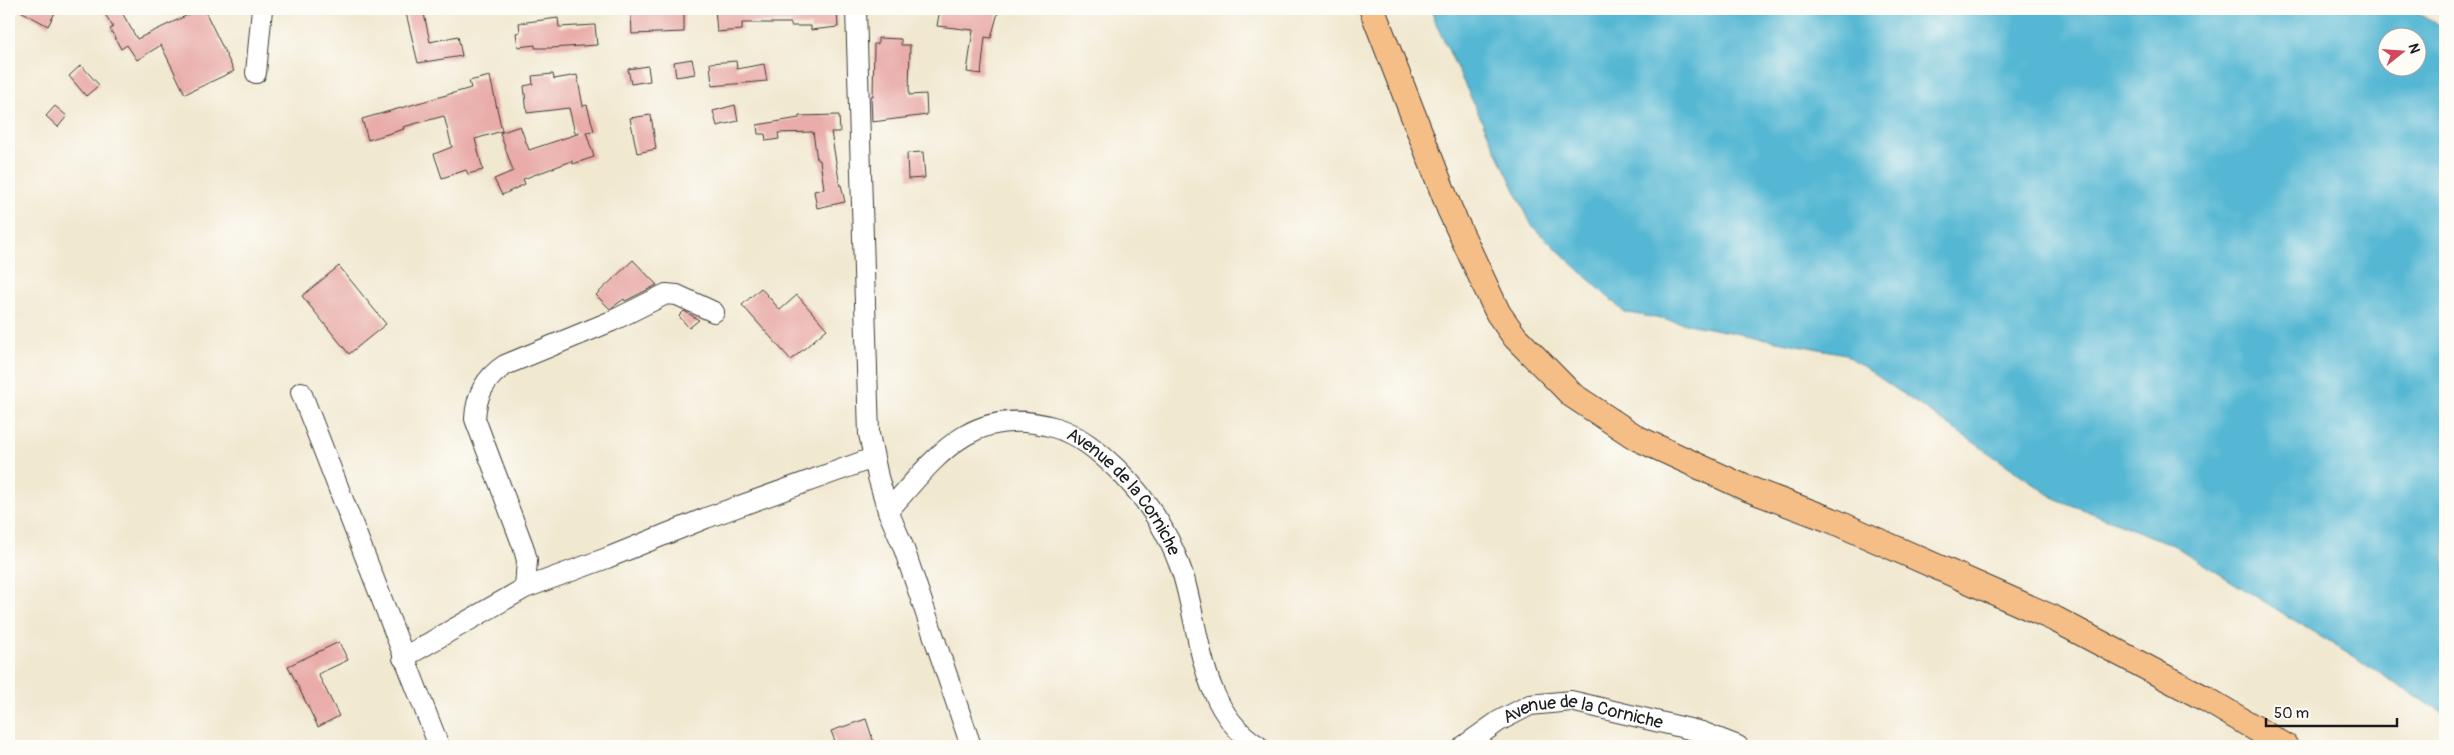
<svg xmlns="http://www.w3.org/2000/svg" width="2454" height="755" viewBox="0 0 2454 755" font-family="Pangolin,sans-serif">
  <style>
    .water { fill: #54b7d3; stroke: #386a78; fill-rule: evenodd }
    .building { fill: #e9aca8 }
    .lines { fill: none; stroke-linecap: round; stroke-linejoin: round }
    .minor-casing { stroke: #3c3b37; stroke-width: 22 }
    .major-casing { stroke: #3c3b37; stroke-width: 27 }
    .minor { stroke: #fff; stroke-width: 20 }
    .major { stroke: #f6be87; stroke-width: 25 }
    .labels { text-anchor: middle; stroke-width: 4.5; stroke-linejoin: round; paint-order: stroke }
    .street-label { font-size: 18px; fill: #1c1c1c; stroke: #fdfcf7 }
  </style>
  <rect width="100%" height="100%" fill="#fdfcf7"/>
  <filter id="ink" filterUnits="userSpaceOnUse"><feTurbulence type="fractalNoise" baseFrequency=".02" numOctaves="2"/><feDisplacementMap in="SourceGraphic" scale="10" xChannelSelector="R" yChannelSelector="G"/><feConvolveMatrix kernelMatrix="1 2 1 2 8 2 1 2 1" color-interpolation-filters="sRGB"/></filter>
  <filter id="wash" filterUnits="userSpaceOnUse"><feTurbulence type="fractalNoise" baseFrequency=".0096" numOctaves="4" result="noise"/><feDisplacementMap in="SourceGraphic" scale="20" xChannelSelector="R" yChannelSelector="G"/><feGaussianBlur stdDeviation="1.12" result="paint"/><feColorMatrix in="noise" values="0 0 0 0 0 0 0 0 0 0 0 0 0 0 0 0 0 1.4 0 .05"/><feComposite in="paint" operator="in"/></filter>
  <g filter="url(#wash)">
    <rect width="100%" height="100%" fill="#f1e8d0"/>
    <!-- water -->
    <path class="water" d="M1432,9h975l24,11 14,10v684l-272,-169 -117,-46 -211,-145 -221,-42 -92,-86 -98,-206zM2386,38h30v30h-30z"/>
    <g id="blocks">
      <!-- building -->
      <path class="building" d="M17,9h40l-9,17z
        M102,9h18l17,30 53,-25 -1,-5h15l30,62 -49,23 -24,-49 -24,15 -10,-15 -6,4 -11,-20 3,-2z
        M405,9h18l7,33 28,-6 4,20 -44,7z
        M715,9h91v3l31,-3 1,18 -27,3v-4h-20v-3h-49v7l-25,2z
        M940,9h59l-8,29 -6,-1 -4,37 -14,-2 6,-42 -36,-4z
        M649,10l35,1v21l-52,2 -1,-23z
        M558,18l1,9 36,-2 2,20 -46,3h-16v-3l-17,2 -2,-14 4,-1 -1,-9z
        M878,38l23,1v6h9l-1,50 17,-1 1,21 -55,7 -1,-26h2l1,-52h4z
        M692,59l3,15 -19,3 -2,-15z
        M736,61l1,8 27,-5 3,17 -55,5 -2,-23z
        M81,65l18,20 -13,11 -17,-20z
        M648,66l2,15 -19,3 -3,-15z
        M553,74l1,5 23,-4 6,31 4,-1 7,26 -8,1 8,25 -21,7 -1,-3 -49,18 2,5 -23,11 -8,-16 19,-8 -13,-38 20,-7 9,24 51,-17h-5l-6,-25 -42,5 -3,-27 9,-2 -1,-8z
        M490,76l12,55 -27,8 8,31 -15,4 -2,-4 -24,8 -8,-24 18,-7 -8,-31 -41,11 1,2 -36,11 -6,-21 109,-31 -2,-7z
        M735,105l3,16 -21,5 -4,-15z
        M55,106l12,10 -9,11 -12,-11z
        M651,115l5,34 -19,4 -7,-35z
        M839,115l1,17h-9l9,54 1,-1 4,17 -28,6 -3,-17 10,-2 -4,-29h-3l-4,-28 -35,1 1,6 -13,2 -1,-7h-7l-1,-9 42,-7v-2z
        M923,152l2,26 -17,1 -1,-26z
        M633,260l24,25 -32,16 -1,-2 -14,10 -14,-14z
        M339,266l47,58 -37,30 -47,-58z
        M761,288l19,22 17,-15 30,34 -36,31 -49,-55z
        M684,311l15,9 -10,8 -10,-12z
        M339,642l9,18 -30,14 21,42 -21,11 -30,-61z
        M866,719l9,27h-38l-6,-15z"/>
    </g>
  </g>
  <g filter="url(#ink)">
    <use href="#blocks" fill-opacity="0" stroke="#3c3b37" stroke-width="1"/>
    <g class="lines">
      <defs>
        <g id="minor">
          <path d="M856,9l13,425 9,43 10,34 15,35 68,200"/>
          <path d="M256,73l6,-64"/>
          <path d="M301,392l138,354"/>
          <path id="s1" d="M888,511c48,-54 83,-107 165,-84 27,8 45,24 65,43 30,30 52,65 65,105 18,60 17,134 75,171"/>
          <path d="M525,588l2,-28 -4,-14 -48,-127c1,-24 10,-41 30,-54l107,-44 54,-27 11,1 37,17"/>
          <path d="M403,658l122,-70 82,-30 99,-40 167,-60"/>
          <path id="s2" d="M1464,746l35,-25 31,-16 41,-4 131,31 36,14"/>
        </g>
        <path id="major" d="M1372,9l78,201 48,103 17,24 57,58 65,43 109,50 85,32 224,99 151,80 79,47"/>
      </defs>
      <!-- minor casing -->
      <use href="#minor" class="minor-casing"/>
      <!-- major casing -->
      <use href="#major" class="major-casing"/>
      <!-- minor -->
      <use href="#minor" class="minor"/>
      <!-- major -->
      <use href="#major" class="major"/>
    </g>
  </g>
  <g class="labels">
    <!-- street labels -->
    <g class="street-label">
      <text dy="6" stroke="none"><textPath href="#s1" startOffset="298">Avenue de la Corniche</textPath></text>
      <text dy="6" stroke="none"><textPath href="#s2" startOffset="131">Avenue de la Corniche</textPath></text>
    </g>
  </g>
  <!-- margin -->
  <rect width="2454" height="755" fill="none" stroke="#fdfcf7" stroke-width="30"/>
  <!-- north arrow -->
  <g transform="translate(2402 52) rotate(73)"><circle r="24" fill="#fdfcf7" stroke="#a3a29f"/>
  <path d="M0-4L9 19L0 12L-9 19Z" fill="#d1495b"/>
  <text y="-8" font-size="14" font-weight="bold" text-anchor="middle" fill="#1c1c1c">N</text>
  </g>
  <!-- scale -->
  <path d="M2266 718v8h131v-8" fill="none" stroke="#1c1c1c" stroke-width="2.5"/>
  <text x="2274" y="718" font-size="15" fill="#1c1c1c" stroke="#fdfcf7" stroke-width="4" paint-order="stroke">50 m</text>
</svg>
